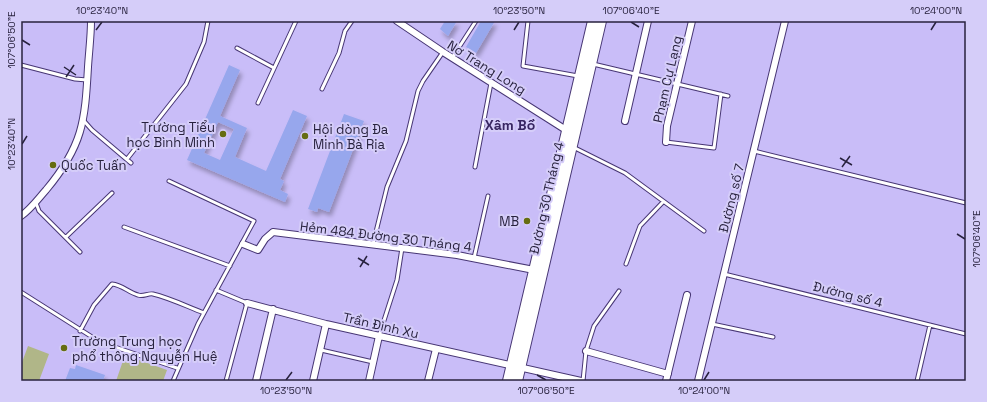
<svg xmlns="http://www.w3.org/2000/svg" width="987" height="402" viewBox="0 0 987 402" font-family="'Space Grotesk',sans-serif">
  <style>
    .green { fill: #b0b688 }
    .building { fill: #97a7ed; fill-rule: evenodd; filter: url(#shadow) }
    .lines { fill: none; stroke-linecap: round; stroke-linejoin: round }
    .lane-casing { stroke: #473674; stroke-width: 5 }
    .street-casing { stroke: #473674; stroke-width: 8 }
    .primary-casing { stroke: #473674; stroke-width: 12 }
    .lane { stroke: #fff; stroke-width: 3 }
    .street { stroke: #fff; stroke-width: 6 }
    .primary { stroke: #fff; stroke-width: 10 }
    .ticks { fill: none; stroke: #28223e; stroke-width: 1.5 }
    .poi-dot { fill: #666d11; stroke: #d5cdf9; stroke-width: 1.5 }
    .labels { text-anchor: middle; stroke-width: 4; stroke-linejoin: round; paint-order: stroke }
    .street-label { font-size: 13px; fill: #28223e; stroke: #d5cdf9 }
    .poi-label { font-size: 13px; fill: #28223e; stroke: #d5cdf9; text-anchor: start }
    .neighbourhood-label { font-size: 14px; font-weight: bold; fill: #382662; stroke: #d5cdf9 }
    .neatline { fill: none; stroke: #28223e; stroke-width: 1.5 }
    .ticks-label { font-size: 10px; text-anchor: middle; fill: #28223e }
  </style>
  <defs>
    <filter id="shadow"><feDropShadow dx="2.5" dy="4.5" stdDeviation="2" flood-color="#0004"/></filter>
  </defs>
  <rect width="100%" height="100%" fill="#c9bdf8"/>
  <!-- green -->
  <path class="green" d="M28,346l21,8 -10,27h-18v-16z
    M125,355l42,15 -4,11h-47z"/>
  <!-- building -->
  <path class="building" d="M445,21h12l-9,15 -8,-7z
    M481,21h14l-19,32 -10,-6z
    M229,65l11,5 -20,46 27,12 -12,29 31,14 27,-61 14,6 -27,63 4,2 -4,9 8,4 -3,8 -98,-42zM218,122l16,7 -14,31 -16,-7z
    M344,114l20,7 -35,91 -11,-4 -1,4 -9,-3z
    M76,365l29,10 -2,6h-38l5,-13 5,1z"/>
  <g class="lines">
    <defs>
      <path id="lane" d="M528,21l-5,45 55,10
        M237,48l37,20
        M452,58l24,-37
        M593,64l135,32
        M21,65l54,14 12,1
        M322,89l17,-36 6,-22 7,-10
        M258,103l38,-82
        M84,121l8,9 39,33
        M666,142l48,6 7,-54
        M573,147l52,26 79,58
        M754,151l212,52
        M127,159l59,-75 18,-42 4,-21
        M475,167l16,-84
        M169,181l85,40 -56,103 -25,57
        M36,203l3,8 41,41
        M124,227l106,39
        M66,237l46,-44
        M373,244l14,-57 19,-46 12,-50 5,-10 20,-29
        M474,258l14,-62
        M626,264l14,-38 23,-24
        M724,274l242,60
        M216,290l31,13 -21,78
        M21,292l79,50 77,26
        M712,324l61,13
        M80,331l14,-26 18,-21c10,1 16,8 26,11 5,2 10,-2 15,-1 17,4 35,13 51,19
        M379,336l18,-56 5,-32
        M321,350l52,12
        M583,381l3,-30 8,-25 25,-35
        M917,381l13,-56"/>
      <path id="street" d="M397,21l46,31 123,78
        M625,121l23,-100
        M666,142l1,-16 25,-105
        M21,216c10,-7 17,-17 25,-26 37,-44 39,-69 42,-123 1,-16 3,-31 3,-46
        M243,244l15,6 7,-11 8,-7 184,23 77,15
        M247,303l79,21 255,57
        M586,351l82,23
        M256,381l17,-72
        M313,381l13,-57
        M369,381l10,-45
        M428,381l8,-32
        M666,381l21,-86
        M698,381l87,-360"/>
      <path id="primary" d="M508,381l85,-360
        M517,381l84,-360"/>
    </defs>
    <!-- lane casing -->
    <use href="#lane" class="lane-casing"/>
    <!-- street casing -->
    <use href="#street" class="street-casing"/>
    <!-- primary casing -->
    <use href="#primary" class="primary-casing"/>
    <!-- lane -->
    <use href="#lane" class="lane"/>
    <!-- street -->
    <use href="#street" class="street"/>
    <!-- primary -->
    <use href="#primary" class="primary"/>
  </g>
  <!-- ticks -->
  <path class="ticks" d="M631,22l8,5M96,30l6,-8M514,30l5,-8M931,30l5,-8M22,40l8,5M64,67l12,8M66,77l8,-12M22,144l5,-8M840,158l12,7M842,167l8,-11M957,234l8,5M358,258l11,7M360,267l7,-11M537,375l9,5M286,380l6,-8M704,380l5,-8"/>
  <!-- markers -->
  <g class="poi-dot">
    <circle cx="223" cy="134" r="4"/>
    <circle cx="305" cy="136" r="4"/>
    <circle cx="53" cy="165" r="4"/>
    <circle cx="527" cy="221" r="4"/>
    <circle cx="64" cy="348" r="4"/>
  </g>
  <g class="labels">
    <!-- street labels -->
    <g class="street-label">
      <text transform="translate(487 67) rotate(32)" y="5">Nơ Trang Long</text>
      <text transform="translate(667 79) rotate(-77)" y="5">Phạm Cự Lạng</text>
      <text transform="translate(546 198) rotate(-77)" y="5">Đường 30 Tháng 4</text>
      <text transform="translate(731 198) rotate(-76)" y="5">Đường số 7</text>
      <text transform="translate(386 236) rotate(7)" y="5">Hẻm 484 Đường 30 Tháng 4</text>
      <text transform="translate(848 294) rotate(14)" y="5">Đường số 4</text>
      <text transform="translate(381 325) rotate(13)" y="5">Trần Đình Xu</text>
    </g>
    <!-- poi labels -->
    <g class="poi-label">
      <text x="215" y="132" text-anchor="end">Trường Tiểu<tspan x="215" dy="15">học Bình Minh</tspan></text>
      <text x="313" y="134">Hội dòng Đa<tspan x="313" dy="15">Minh Bà Rịa</tspan></text>
      <text x="61" y="170">Quốc Tuấn</text>
      <text x="519" y="226" text-anchor="end">MB</text>
      <text x="72" y="346">Trường Trung học<tspan x="72" dy="15">phổ thông Nguyễn Huệ</tspan></text>
    </g>
    <!-- neighbourhood labels -->
    <g class="neighbourhood-label">
      <text x="510" y="130">Xâm Bồ</text>
    </g>
  </g>
  <!-- border -->
  <rect width="987" height="402" fill="none" stroke="#d5cdf9" stroke-width="44"/>
  <rect x="22" y="22" width="943" height="358" class="neatline"/>
  <g class="ticks-label">
    <text x="102" y="14">10°23'40"N</text>
    <text x="519" y="14">10°23'50"N</text>
    <text x="631" y="14">107°06'40"E</text>
    <text x="936" y="14">10°24'00"N</text>
    <text transform="translate(11 40) rotate(-90)" y="4">107°06'50"E</text>
    <text transform="translate(11 144) rotate(-90)" y="4">10°23'40"N</text>
    <text transform="translate(976 239) rotate(-90)" y="4">107°06'40"E</text>
    <text x="286" y="394">10°23'50"N</text>
    <text x="546" y="394">107°06'50"E</text>
    <text x="704" y="394">10°24'00"N</text>
  </g>
</svg>
